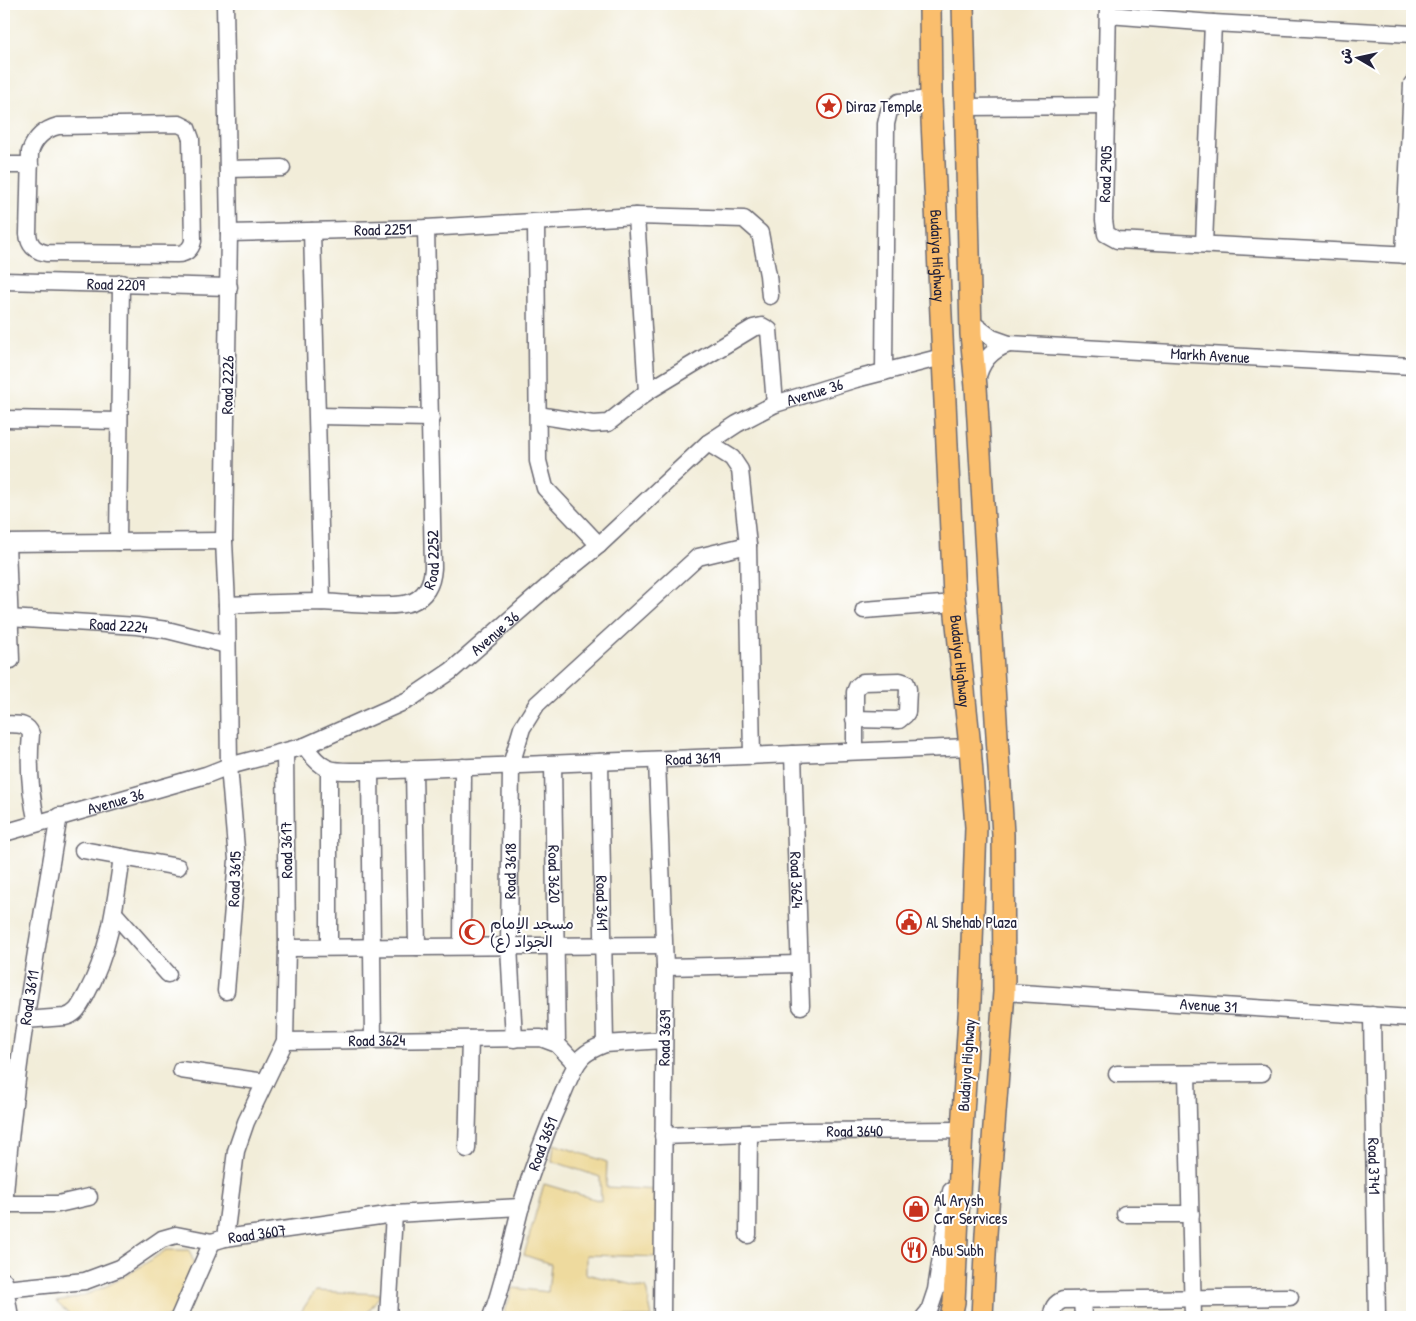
<svg xmlns="http://www.w3.org/2000/svg" width="1416" height="1321" viewBox="0 0 1416 1321" font-family="'Patrick Hand','Playpen Sans Arabic',sans-serif">
  <style>
    .sand { fill: #eeda9e; stroke: #887e6c }
    .lines { fill: none; stroke-linecap: round; stroke-linejoin: round }
    .minor-casing { stroke: #6b6972; stroke-width: 19 }
    .major-casing { stroke: #6b6972; stroke-width: 24 }
    .minor { stroke: #fff; stroke-width: 16 }
    .major { stroke: #fabe6d; stroke-width: 21 }
    .labels { text-anchor: middle; stroke-width: 4; stroke-linejoin: round; paint-order: stroke }
    .poi-label { font-size: 16px; fill: #22223b; stroke: #fff; text-anchor: start }
    .street-label { font-size: 16px; fill: #22223b; stroke: #fff }
  </style>
  <rect width="100%" height="100%" fill="#fff"/>
  <filter id="ink" filterUnits="userSpaceOnUse"><feTurbulence type="fractalNoise" baseFrequency=".02" numOctaves="2"/><feDisplacementMap in="SourceGraphic" scale="10" xChannelSelector="R" yChannelSelector="G"/><feConvolveMatrix kernelMatrix="1 2 1 2 8 2 1 2 1" color-interpolation-filters="sRGB"/></filter>
  <filter id="wash" filterUnits="userSpaceOnUse"><feTurbulence type="fractalNoise" baseFrequency=".0096" numOctaves="4" result="noise"/><feDisplacementMap in="SourceGraphic" scale="20" xChannelSelector="R" yChannelSelector="G"/><feGaussianBlur stdDeviation="1.12" result="paint"/><feColorMatrix in="noise" values="0 0 0 0 0 0 0 0 0 0 0 0 0 0 0 0 0 1.4 0 .05"/><feComposite in="paint" operator="in"/></filter>
  <g filter="url(#wash)">
    <rect width="100%" height="100%" fill="#f2edd9"/>
    <!-- sand -->
    <path class="sand" d="M554,1144l53,18 -1,25 52,3 5,67 -77,-2v19l60,14 6,29h-149l10,-29 35,4 3,-28 -27,-9 20,-71 57,17 -1,-24 -48,-16z
      M166,1250h23l5,13 -23,54h-102v-3l-13,-12c42,-6 75,-29 110,-52z
      M315,1291l66,3 -17,23h-119l4,-5h52z"/>
  </g>
  <g filter="url(#ink)">
    <g class="lines">
      <defs>
        <g id="minor">
          <path d="M225,4l4,229 -5,308 3,64 2,161 8,94 -11,131"/>
          <path d="M1108,4l-4,216 2,14 11,6 295,15"/>
          <path d="M1108,15l105,8 199,11"/>
          <path d="M966,107l141,-1"/>
          <path d="M179,124l8,4 4,11 2,102c-2,9 -8,13 -16,13l-131,-1c-11,-2 -17,-8 -18,-19l2,-82c5,-14 13,-22 28,-26z"/>
          <path d="M4,165h26"/>
          <path d="M228,169l54,-1"/>
          <path d="M636,216l11,176"/>
          <path d="M536,222l2,239 7,27 54,57"/>
          <path d="M312,231l10,371"/>
          <path id="s1" d="M229,233l197,-5 210,-12 108,3 16,14 8,42 2,21"/>
          <path d="M1204,244l9,-221"/>
          <path d="M1404,255l8,-171"/>
          <path id="s2" d="M4,281l225,6"/>
          <path id="s3" d="M971,322l21,16 17,6 403,22"/>
          <path d="M884,372l2,-248 3,-13 10,-9 32,-3"/>
          <path d="M977,381c3,-18 14,-31 32,-37"/>
          <path d="M538,415l55,9 15,-1 39,-31 106,-64 9,-2 7,4 6,74"/>
          <path d="M318,416l113,2"/>
          <path d="M4,419l115,2"/>
          <path d="M708,443l24,15 8,12 8,75 4,211"/>
          <path d="M118,542l3,-259"/>
          <path d="M4,543l220,-2"/>
          <path d="M7,543l4,117"/>
          <path id="s4" d="M227,605c32,-1 64,-3 96,-3 21,1 73,7 89,0 14,-6 20,-19 21,-34l-7,-340"/>
          <path d="M864,610l91,-7"/>
          <path id="s5" d="M9,618l128,8 30,4 60,15"/>
          <path d="M854,719l45,1 6,-5 2,-3 1,-23 -2,-6 -6,-2 -37,1 -6,5 -2,5v59"/>
          <path d="M4,724c11,1 23,-2 27,10 -3,31 -1,59 6,89"/>
          <path id="s6" d="M305,746c20,31 31,24 65,25l600,-24"/>
          <path id="s7" d="M793,754l8,252"/>
          <path d="M657,760l8,207 -3,350"/>
          <path id="s8" d="M600,762l5,282"/>
          <path id="s9" d="M553,764l4,280"/>
          <path d="M414,769l3,178"/>
          <path d="M370,771l3,268"/>
          <path id="s10" d="M4,833l202,-58 23,-9 76,-20 103,-46 43,-29 96,-84 52,-42 109,-102 29,-19 38,-20 81,-25 86,-22"/>
          <path d="M83,850l95,17"/>
          <path d="M114,913l54,61"/>
          <path d="M462,946l1,-179"/>
          <path d="M329,947v-177"/>
          <path d="M287,948l376,-3"/>
          <path d="M665,967l134,-3"/>
          <path id="s11" d="M1004,992l408,26"/>
          <path id="s12" d="M1372,1015l5,302"/>
          <path d="M25,1020l40,-3c12,-3 15,-12 21,-22 24,-44 29,-89 36,-138"/>
          <path id="s13" d="M514,1039l-5,-93 2,-181 11,-37 15,-24 161,-147 50,-12"/>
          <path id="s14" d="M285,1041l256,-3 16,6 19,20"/>
          <path d="M181,1070l84,12"/>
          <path d="M1117,1074l145,-1"/>
          <path d="M1187,1074l6,243"/>
          <path id="s15" d="M663,1136l141,-5 158,-1 -2,10"/>
          <path d="M467,1149l3,-110"/>
          <path d="M4,1204h54l31,-7"/>
          <path id="s16" d="M4,1208c9,-132 33,-262 55,-392"/>
          <path d="M1125,1214h66"/>
          <path d="M748,1235l1,-102"/>
          <path d="M225,1238l11,-87 10,-29 39,-81 2,-93 -2,-195"/>
          <path d="M4,1281l6,36"/>
          <path id="s17" d="M5,1289l80,-8 35,-13 42,-29 14,-4 36,7 13,-4 169,-24 127,-7"/>
          <path d="M1082,1299l1,18"/>
          <path d="M179,1317l33,-75"/>
          <path d="M388,1317l6,-103"/>
          <path id="s18" d="M491,1317c14,-36 20,-74 30,-111 11,-37 24,-73 40,-108 6,-13 11,-30 21,-41 6,-6 15,-10 23,-13l58,-4"/>
          <path d="M924,1317l5,-6 7,-21 15,-99"/>
          <path d="M1052,1317c0,-9 3,-14 11,-17l227,-3"/>
        </g>
        <g id="major">
          <path id="s19" d="M930,4l1,95 23,497 16,151 6,80 -6,174 -8,129 -8,172 -3,15"/>
          <path d="M963,4l8,330 5,53 27,448 1,157 -18,242 -4,83"/>
        </g>
      </defs>
      <!-- minor casing -->
      <use href="#minor" class="minor-casing"/>
      <!-- major casing -->
      <use href="#major" class="major-casing"/>
      <!-- minor -->
      <use href="#minor" class="minor"/>
      <!-- major -->
      <use href="#major" class="major"/>
    </g>
  </g>
  <!-- icons -->
  <defs>
    <symbol id="sight-ring" viewBox="-11 -11 22 22"><circle r="9.5" fill="#fff" stroke="#c8321e" stroke-width="1.5"/><path d="M0-6L1.8-2.2L6-1.7L2.9 1.2L3.7 5.4L0 3.3L-3.7 5.4L-2.9 1.2L-6-1.7L-1.8-2.2Z" fill="#c8321e"/></symbol>
    <symbol id="civic-ring" viewBox="-11 -11 22 22"><circle r="9.5" fill="#fff" stroke="#c8321e" stroke-width="1.5"/><path d="M-.6-6.5H3V-4.5H.6V-3L4-1V1h2V6H-6V1h2V-1L-.6-3ZM-1.2 2.5V6h2.4V2.5Z" fill="#c8321e"/></symbol>
    <symbol id="mosque-ring" viewBox="-11 -11 22 22"><circle r="9.5" fill="#fff" stroke="#c8321e" stroke-width="1.5"/><path d="M3.5-4.9A6 6 0 1 0 3.5 4.9A5 5 0 1 1 3.5-4.9Z" fill="#c8321e"/></symbol>
    <symbol id="shop-ring" viewBox="-11 -11 22 22"><circle r="9.5" fill="#fff" stroke="#c8321e" stroke-width="1.5"/><path d="M-5-2.5h2.3a2.7 3.5 0 0 1 5.4 0H5L5.5 6h-11ZM-1.5-2.5h3a1.5 2.3 0 0 0-3 0Z" fill="#c8321e"/></symbol>
    <symbol id="restaurant-ring" viewBox="-11 -11 22 22"><circle r="9.5" fill="#fff" stroke="#c8321e" stroke-width="1.5"/><path d="M-5-6h1v4h1v-4h1v4h1v-4h1v5L-1.5 .5V6h-2V.5L-5-1ZM5-6V6H3V1.5H1.5Q1.5-4 5-6Z" fill="#c8321e"/></symbol>
  </defs>
  <g fill-rule="evenodd">
    <use href="#sight-ring" x="815" y="92" width="28" height="28"/>
    <use href="#civic-ring" x="895" y="908" width="28" height="28"/>
    <use href="#mosque-ring" x="458" y="918" width="28" height="28"/>
    <use href="#shop-ring" x="902" y="1195" width="28" height="28"/>
    <use href="#restaurant-ring" x="900" y="1236" width="28" height="28"/>
  </g>
  <g class="labels">
    <!-- poi labels -->
    <g class="poi-label">
      <text x="846" y="112">Diraz Temple</text>
      <text x="926" y="928">Al Shehab Plaza</text>
      <text x="490" y="929">مسجد الإمام<tspan x="490" dy="18">الجواد (ع)</tspan></text>
      <text x="934" y="1206">Al Arysh<tspan x="934" dy="18">Car Services</tspan></text>
      <text x="932" y="1256">Abu Subh</text>
    </g>
    <!-- street labels -->
    <g class="street-label">
      <text transform="translate(1105 174) rotate(-88)" y="6">Road 2905</text>
      <text dy="6" stroke="none"><textPath href="#s1" startOffset="154">Road 2251</textPath></text>
      <text dy="6" stroke="none"><textPath href="#s19" startOffset="252">Budaiya Highway</textPath></text>
      <text dy="6" stroke="none"><textPath href="#s2" startOffset="112">Road 2209</textPath></text>
      <text dy="6" stroke="none"><textPath href="#s3" startOffset="246">Markh Avenue</textPath></text>
      <text transform="translate(227 385) rotate(-89)" y="6">Road 2226</text>
      <text dy="6" stroke="none"><textPath href="#s10" startOffset="941">Avenue 36</textPath></text>
      <text dy="6" stroke="none"><textPath href="#s4" startOffset="236">Road 2252</textPath></text>
      <text dy="6" stroke="none"><textPath href="#s5" startOffset="110">Road 2224</textPath></text>
      <text dy="6" stroke="none"><textPath href="#s10" startOffset="536">Avenue 36</textPath></text>
      <text dy="6" stroke="none"><textPath href="#s19" startOffset="658">Budaiya Highway</textPath></text>
      <text dy="6" stroke="none"><textPath href="#s6" startOffset="398">Road 3619</textPath></text>
      <text dy="6" stroke="none"><textPath href="#s10" startOffset="116">Avenue 36</textPath></text>
      <text transform="translate(286 850) rotate(-91)" y="6">Road 3617</text>
      <text dy="6" stroke="none"><textPath href="#s13" startOffset="168">Road 3618</textPath></text>
      <text dy="6" stroke="none"><textPath href="#s9" startOffset="110">Road 3620</textPath></text>
      <text transform="translate(234 879) rotate(-88)" y="6">Road 3615</text>
      <text dy="6" stroke="none"><textPath href="#s7" startOffset="126">Road 3624</textPath></text>
      <text dy="6" stroke="none"><textPath href="#s8" startOffset="141">Road 3641</textPath></text>
      <text dy="6" stroke="none"><textPath href="#s16" startOffset="212">Road 3611</textPath></text>
      <text dy="6" stroke="none"><textPath href="#s11" startOffset="205">Avenue 31</textPath></text>
      <text transform="translate(664 1038) rotate(-89)" y="6">Road 3639</text>
      <text dy="6" stroke="none"><textPath href="#s14" startOffset="92">Road 3624</textPath></text>
      <text transform="translate(966 1065) rotate(-86)" y="6">Budaiya Highway</text>
      <text dy="6" stroke="none"><textPath href="#s15" startOffset="192">Road 3640</textPath></text>
      <text dy="6" stroke="none"><textPath href="#s18" startOffset="181">Road 3651</textPath></text>
      <text dy="6" stroke="none"><textPath href="#s12" startOffset="151">Road 3741</textPath></text>
      <text dy="6" stroke="none"><textPath href="#s17" startOffset="266">Road 3607</textPath></text>
    </g>
  </g>
  <!-- margin -->
  <rect width="1416" height="1321" fill="none" stroke="#fff" stroke-width="20"/>
  <!-- north arrow -->
  <g transform="translate(1358 58) rotate(279)" stroke="#ffffff" stroke-width="4" paint-order="stroke">
  <path d="M0-4L9 19L0 12L-9 19Z" fill="#22223b"/>
  <text y="-8" font-size="14" font-weight="bold" text-anchor="middle" fill="#22223b">ش</text>
  </g>
</svg>
